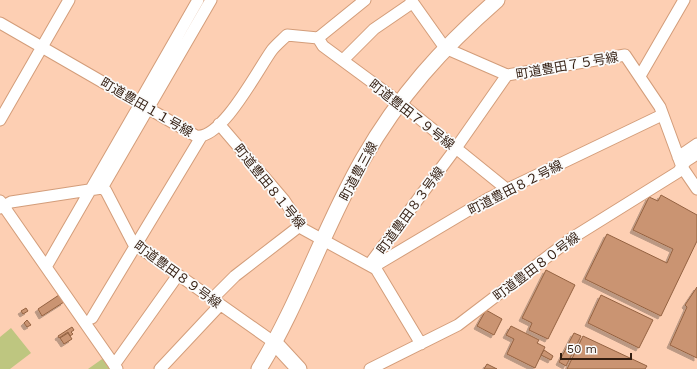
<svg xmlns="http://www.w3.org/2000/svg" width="697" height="369" viewBox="0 0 697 369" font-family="'Work Sans','Noto Sans JP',sans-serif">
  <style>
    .green { fill: #bec680 }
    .building { fill: #ca9472; stroke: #946241; filter: url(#shadow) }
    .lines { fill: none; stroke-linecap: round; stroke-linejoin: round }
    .street-casing { stroke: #d39d7a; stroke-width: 13 }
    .secondary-casing { stroke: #d39d7a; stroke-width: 17 }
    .street { stroke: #fff; stroke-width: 11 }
    .secondary { stroke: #fff; stroke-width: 15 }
    .labels { text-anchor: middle; stroke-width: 3.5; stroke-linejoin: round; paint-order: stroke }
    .street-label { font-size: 13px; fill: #331e11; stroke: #fbfbfb }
  </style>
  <defs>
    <filter id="shadow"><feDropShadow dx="-3" dy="3" stdDeviation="0" flood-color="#0004"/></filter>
  </defs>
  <rect width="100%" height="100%" fill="#fdcfb3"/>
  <!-- green -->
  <path class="green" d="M11,328l20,25 -21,16h-10v-32z
    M105,357l8,12h-25z"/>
  <!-- building -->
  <path class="building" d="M661,195l36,20v26l-36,75 -76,-37 22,-45 60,29 6,-14 -40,-19 16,-33 9,4z
    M546,270l29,15 -27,54 -19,-9 3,-7 -10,-5z
    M697,287v71l-27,-13 17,-38 -2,-2z
    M59,295l5,7 -22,14 -4,-7z
    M601,295l52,25 -14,28 -51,-25z
    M26,308l2,3 -5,3 -2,-3z
    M486,310l16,9 -8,16 -17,-9z
    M27,320l4,5 -4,2 -3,-4z
    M511,326l28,14 -2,3 8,4 -10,21 -28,-14 7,-15 -8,-4z
    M72,327l2,3 -3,2 2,2 -3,2 -2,-4 -9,6 -1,-2z
    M68,333l4,6 -8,5 -4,-6z
    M574,333l7,3 -15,30 -7,-4z
    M583,336l64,30 -2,3h-78z
    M544,350l9,6 -2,4 -10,-5z
    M487,364l10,5h-13z"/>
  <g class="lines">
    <defs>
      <path id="street" d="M411,0l34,48 62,27 118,-20 35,52 22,60 15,22
        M0,23l196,113c26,4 62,-67 76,-86 4,-5 10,-10 15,-15l31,3 47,-38
        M318,38l5,8 76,56 105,85 1,3
        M343,60l31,-31 38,-26
        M640,76l44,-76
        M139,103l59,-103
        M0,120l69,-120
        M219,124l65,76 19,29 73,40 45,75
        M678,157l19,-13
        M102,188l109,-188
        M0,201l117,168
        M0,208l11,-6 91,-14 4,3 27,52 142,100
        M369,265l87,-117 51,-73
        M46,267l94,-163
        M373,267l116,-69 173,-83
        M212,299l23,-23 66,-51
        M92,318l109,-181
        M114,365l64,-90
        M160,369l60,-64
        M370,369l88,-44 114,-87 106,-66 8,-11 11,-7"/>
      <path id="secondary" d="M275,343l24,26
        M259,369c41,-67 65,-142 104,-210 36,-63 79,-111 134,-159"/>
    </defs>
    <!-- street casing -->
    <use href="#street" class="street-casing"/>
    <!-- secondary casing -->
    <use href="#secondary" class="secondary-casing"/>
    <!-- street -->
    <use href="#street" class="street"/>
    <!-- secondary -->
    <use href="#secondary" class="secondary"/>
  </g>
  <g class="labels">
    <!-- street labels -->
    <g class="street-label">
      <text transform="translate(567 65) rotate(-10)" y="5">町道豊田７５号線</text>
      <text transform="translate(147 107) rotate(30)" y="5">町道豊田１１号線</text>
      <text transform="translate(412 114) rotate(38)" y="5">町道豊田７９号線</text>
      <text transform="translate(358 171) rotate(-62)" y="5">町道豊三線</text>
      <text transform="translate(270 186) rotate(51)" y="5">町道豊田８１号線</text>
      <text transform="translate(515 187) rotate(-27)" y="5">町道豊田８２号線</text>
      <text transform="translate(410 210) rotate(-54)" y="5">町道豊田８３号線</text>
      <text transform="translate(536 266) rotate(-37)" y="5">町道豊田８０号線</text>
      <text transform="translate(178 274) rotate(36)" y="5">町道豊田８９号線</text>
    </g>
  </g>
  <!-- scale -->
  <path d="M561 353v6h70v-6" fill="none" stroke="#331e11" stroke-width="2"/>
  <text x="567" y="353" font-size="12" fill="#331e11" stroke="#fbfbfb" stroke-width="3" paint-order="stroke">50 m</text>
</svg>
